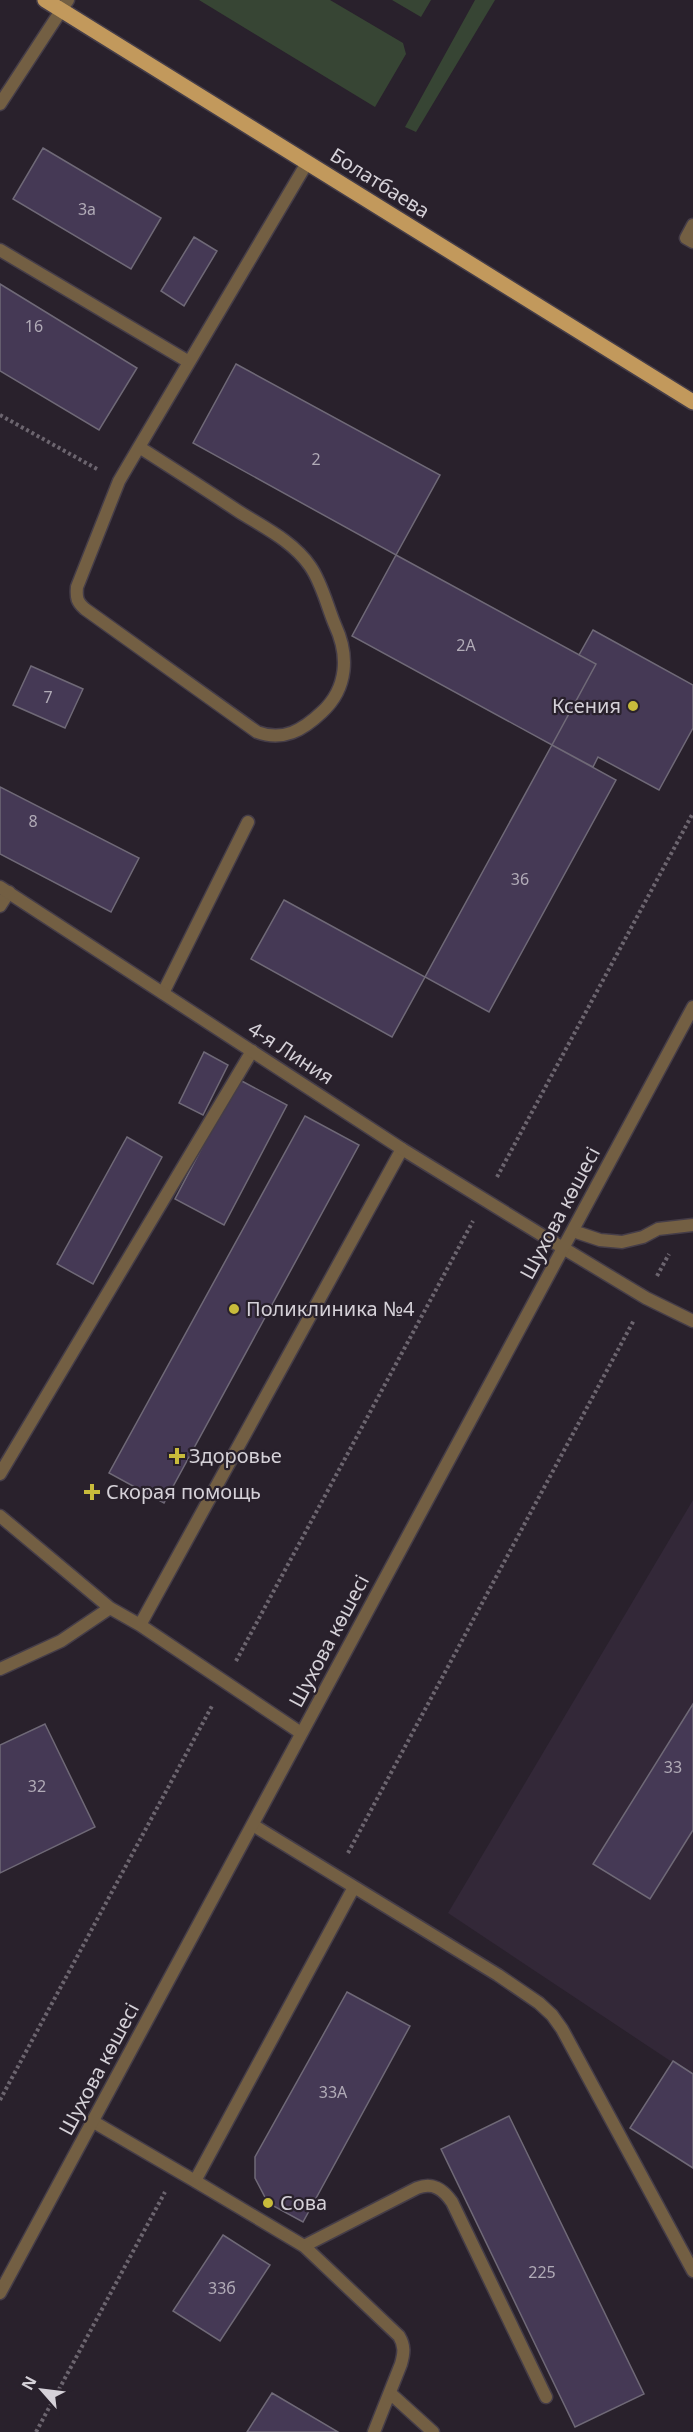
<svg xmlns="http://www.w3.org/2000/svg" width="693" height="2432" viewBox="0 0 693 2432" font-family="'Noto Sans',sans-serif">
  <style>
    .built { fill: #332838 }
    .green { fill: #374534 }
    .building { fill: #453955; stroke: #6f6977; stroke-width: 1.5 }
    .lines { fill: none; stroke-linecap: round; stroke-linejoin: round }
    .service-casing { stroke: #453d48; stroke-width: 15 }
    .minor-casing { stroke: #453d48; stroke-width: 15 }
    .tertiary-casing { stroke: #453d48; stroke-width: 15 }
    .primary-casing { stroke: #453d48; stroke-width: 18 }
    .path { stroke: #6c656f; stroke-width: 4; stroke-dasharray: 3 3; stroke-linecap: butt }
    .service { stroke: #735f43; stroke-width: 12 }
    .minor { stroke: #735f43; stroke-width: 12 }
    .tertiary { stroke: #735f43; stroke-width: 12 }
    .primary { stroke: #c2995c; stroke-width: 15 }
    .poi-dot { fill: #c8bb3b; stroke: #29212c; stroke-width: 2 }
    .labels { text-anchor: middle; stroke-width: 4.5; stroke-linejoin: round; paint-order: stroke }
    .number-label { font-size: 16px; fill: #b1abb7 }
    .street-label { font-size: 20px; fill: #d5d1d8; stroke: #29212c }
    .poi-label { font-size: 20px; fill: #d5d1d8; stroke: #29212c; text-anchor: start }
  </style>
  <rect width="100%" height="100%" fill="#29212c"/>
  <!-- built -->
  <path class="built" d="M693,1500v576l-245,-163z"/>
  <!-- green -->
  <path class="green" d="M199,0h131l73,43 3,11 -31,53z
    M392,0h39l-10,17z
    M475,0h20l-79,132 -11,-5z"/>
  <!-- building -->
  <path class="building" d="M43,148l118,70 -30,51 -118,-70z
    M194,237l23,14 -33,55 -23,-15z
    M0,284l137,84 -38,62 -99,-59z
    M236,364l204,111 -44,80 -203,-112z
    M396,555l200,109 -44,81 -200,-109z
    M593,630l100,55v43l-34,62 -61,-33 -5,10 -41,-22 44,-81 -17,-9z
    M31,666l52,23 -18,39 -52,-23z
    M552,745l64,35 -127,232 -64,-35z
    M0,787l139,71 -28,54 -111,-58z
    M284,900l141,77 -33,60 -141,-78z
    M204,1052l24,13 -25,50 -24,-12z
    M238,1079l49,26 -63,120 -49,-26z
    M305,1116l54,29 -195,358 -55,-30z
    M127,1137l35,20 -69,127 -36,-20z
    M693,1704v126l-43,69 -57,-35z
    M45,1724l50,103 -95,46v-128z
    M347,1992l63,34 -107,196 -35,-19 -13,-25v-21z
    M673,2061l20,13v94l-63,-40z
    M509,2116l135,278 -69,33 -134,-278z
    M223,2235l47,30 -50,76 -47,-30z
    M272,2393l66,39h-91z"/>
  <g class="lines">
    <defs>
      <path id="service" d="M0,104l68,-104
        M693,225l-7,13 7,4
        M0,250l189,112
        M139,447c33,21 66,42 99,64 25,16 55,30 72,55 12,17 17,40 25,59 14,30 13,63 -13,87 -19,18 -39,30 -65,20l-172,-123c-8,-7 -9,-11 -8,-22l42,-106 20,-34 168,-284
        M0,906l9,-14
        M163,993l85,-171
        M573,1231l27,9 22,2 21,-5 15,-8 35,-4
        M563,1248l83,50 47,23
        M0,1474l252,-423
        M0,1516l110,92 30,17 161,108
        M140,1625l262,-476
        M0,1669l61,-28 49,-33
        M253,1825l245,150 41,28 13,12 10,14 131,242
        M92,2121l103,60 159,-294
        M195,2181l109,65 95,90c6,10 5,17 2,28l-27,68
        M304,2246l113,-58c16,-6 26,1 35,14l94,195
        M390,2393l43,39"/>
      <path id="minor" d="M0,887l402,262 161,99"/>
      <path id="tertiary" d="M0,2293l693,-1286"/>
      <path id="primary" d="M45,0l648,402"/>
    </defs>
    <!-- service casing -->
    <use href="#service" class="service-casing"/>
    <!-- minor casing -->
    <use href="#minor" class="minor-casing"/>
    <!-- tertiary casing -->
    <use href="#tertiary" class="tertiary-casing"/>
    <!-- primary casing -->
    <use href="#primary" class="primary-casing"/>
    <!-- path -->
    <path class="path" d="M0,415l97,54
      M497,1177l196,-364
      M657,1276l12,-22
      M236,1661l237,-440
      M348,1853l286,-533
      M0,2100l213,-396
      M36,2432l129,-240"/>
    <!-- service -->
    <use href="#service" class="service"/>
    <!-- minor -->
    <use href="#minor" class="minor"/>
    <!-- tertiary -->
    <use href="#tertiary" class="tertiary"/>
    <!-- primary -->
    <use href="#primary" class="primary"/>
  </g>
  <!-- markers -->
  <g class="poi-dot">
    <circle cx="633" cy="706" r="6"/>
    <circle cx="234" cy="1309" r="6"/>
    <path d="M174 1447h6v6h6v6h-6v6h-6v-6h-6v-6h6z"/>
    <path d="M89 1483h6v6h6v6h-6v6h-6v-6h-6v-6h6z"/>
    <circle cx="268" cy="2203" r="6"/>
  </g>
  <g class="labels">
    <!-- number labels -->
    <g class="number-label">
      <text x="87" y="215">3а</text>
      <text x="34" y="332">16</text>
      <text x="316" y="465">2</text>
      <text x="466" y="651">2А</text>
      <text x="48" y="703">7</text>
      <text x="33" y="827">8</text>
      <text x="520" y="885">36</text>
      <text x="673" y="1773">33</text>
      <text x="37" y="1792">32</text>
      <text x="333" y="2098">33А</text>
      <text x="542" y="2278">225</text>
      <text x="222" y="2294">33б</text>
    </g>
    <!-- street labels -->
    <g class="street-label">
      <text transform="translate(380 183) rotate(32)" y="7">Болатбаева</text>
      <text transform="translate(291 1053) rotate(33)" y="7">4-я Линия</text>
      <text transform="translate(560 1213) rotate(-62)" y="7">Шухова көшесі</text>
      <text transform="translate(329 1641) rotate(-62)" y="7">Шухова көшесі</text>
      <text transform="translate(99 2069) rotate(-62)" y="7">Шухова көшесі</text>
    </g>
    <!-- poi labels -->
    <g class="poi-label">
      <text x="621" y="713" text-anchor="end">Ксения</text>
      <text x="246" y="1316">Поликлиника №4</text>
      <text x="189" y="1463">Здоровье</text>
      <text x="106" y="1499">Скорая помощь</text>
      <text x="280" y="2210">Сова</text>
    </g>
  </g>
  <!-- north arrow -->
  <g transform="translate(42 2390) rotate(298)" stroke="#29212c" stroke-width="4.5" paint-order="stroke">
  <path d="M0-4.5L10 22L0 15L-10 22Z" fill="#d5d1d8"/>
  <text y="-9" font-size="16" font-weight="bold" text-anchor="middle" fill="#d5d1d8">N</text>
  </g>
</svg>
